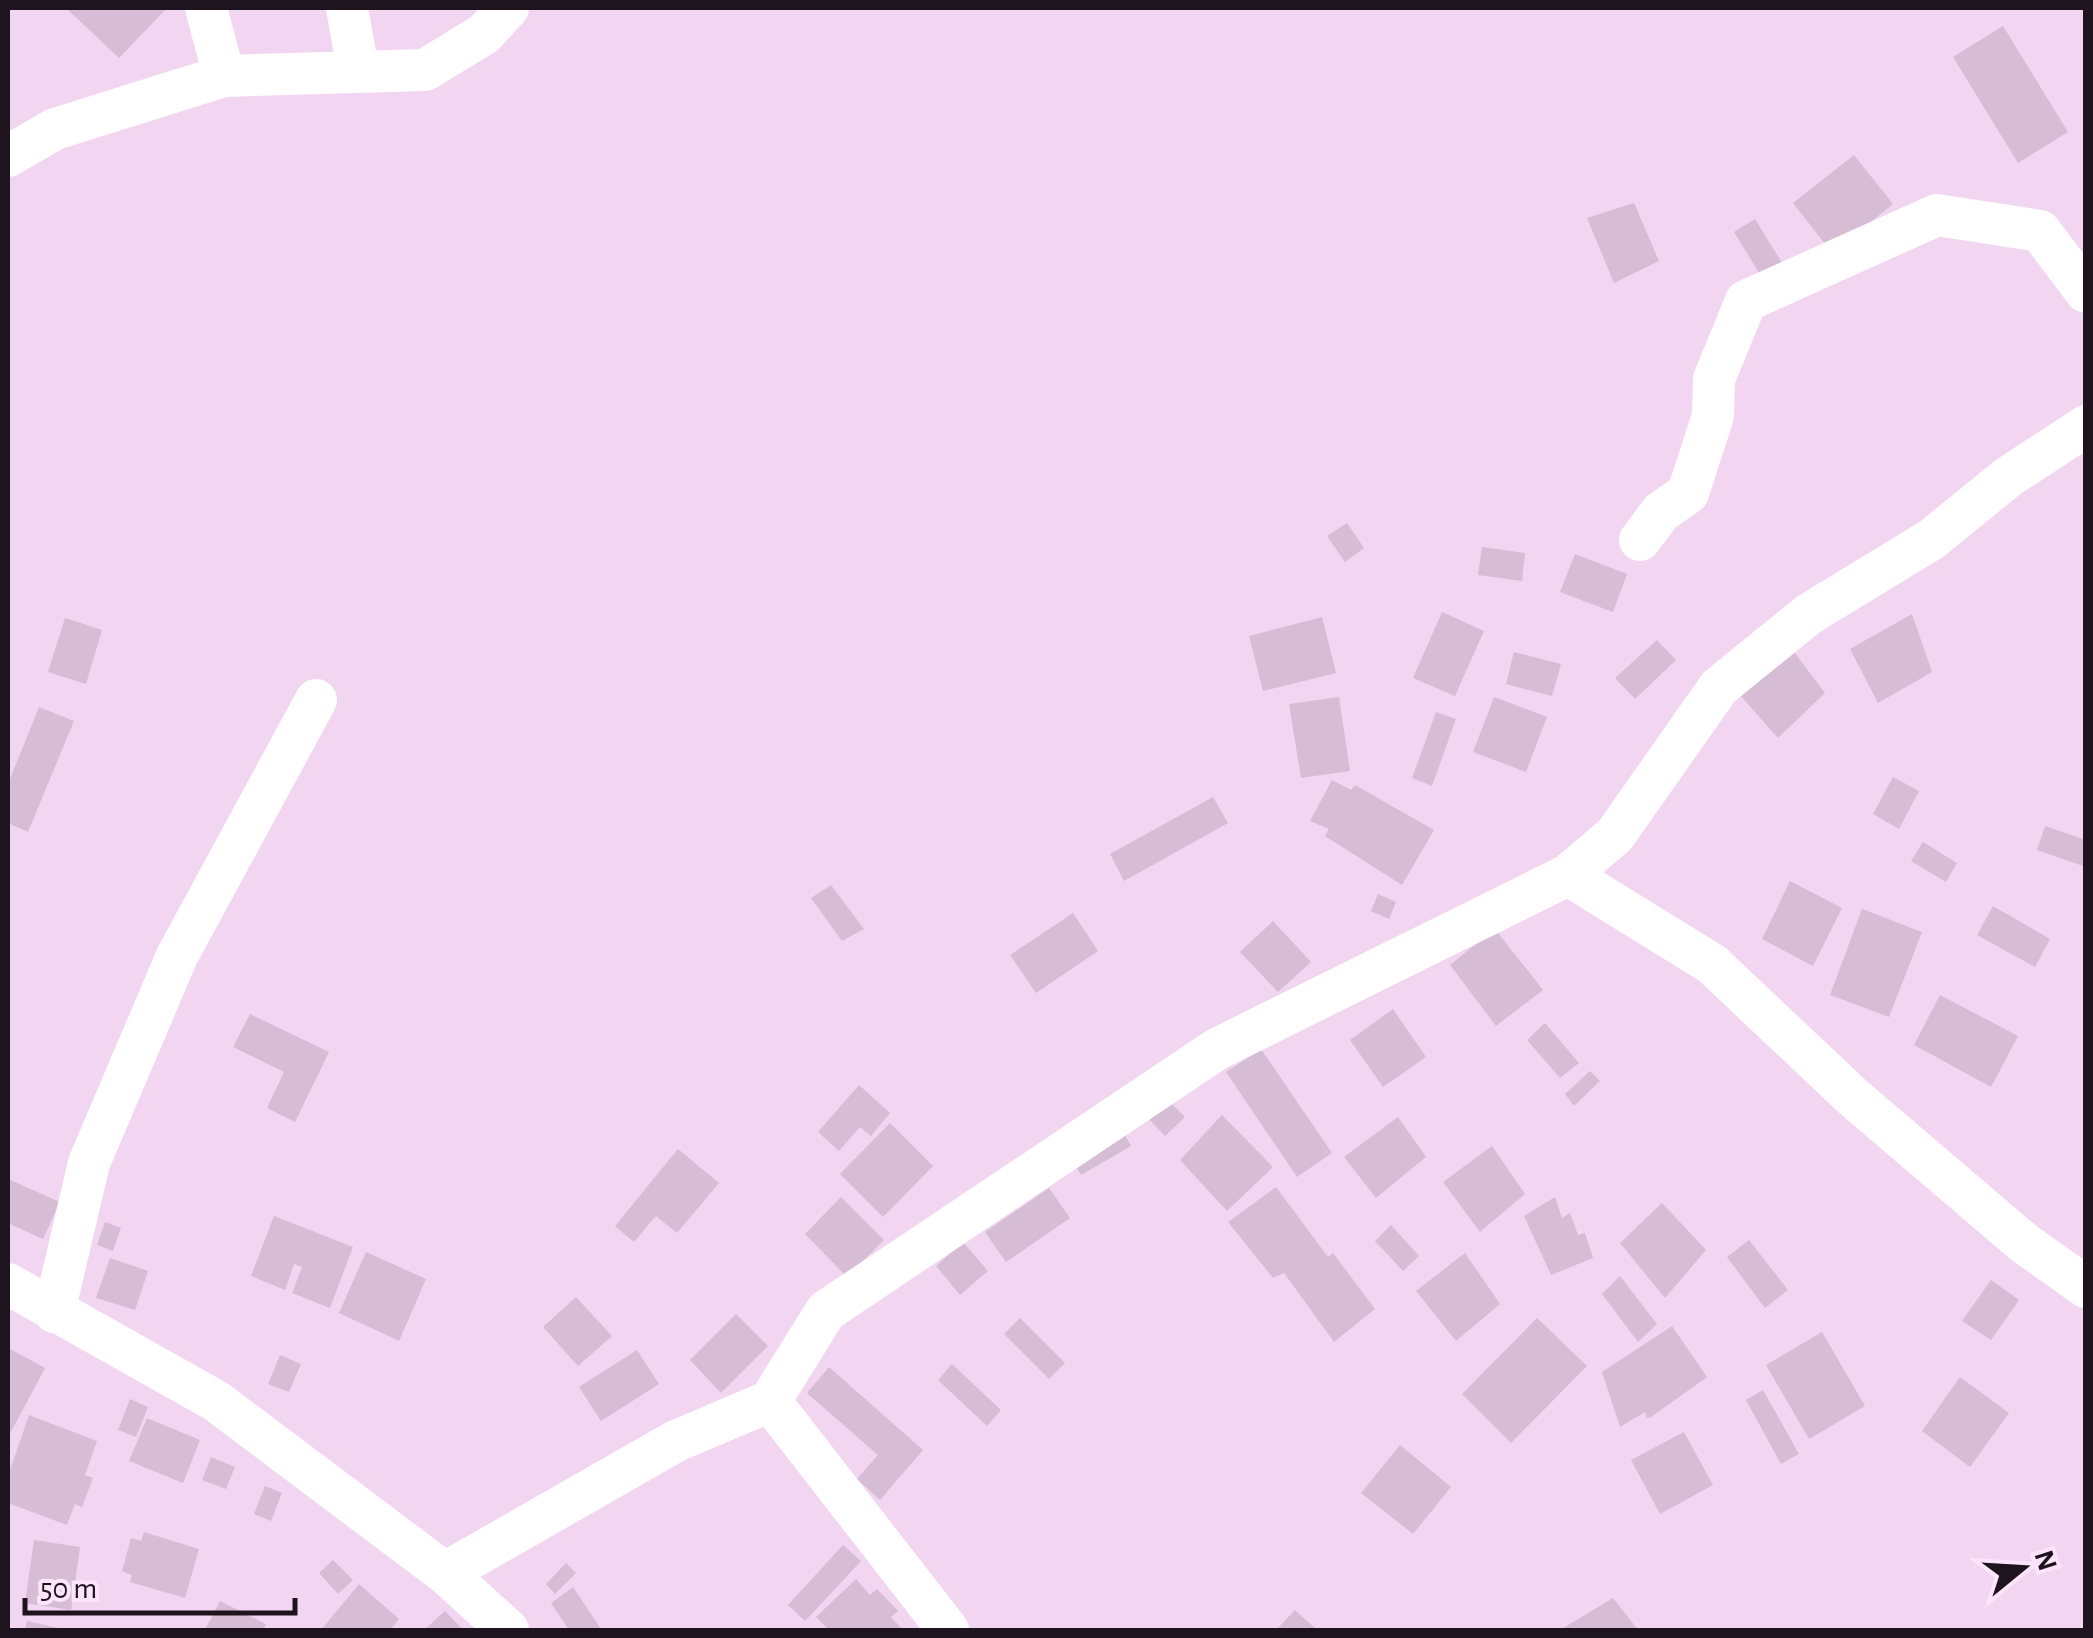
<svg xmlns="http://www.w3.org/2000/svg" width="2093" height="1638" viewBox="0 0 2093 1638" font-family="'Alegreya Sans',sans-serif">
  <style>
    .building { fill: #d6bcd4 }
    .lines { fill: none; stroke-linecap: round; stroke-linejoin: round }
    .street { stroke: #fff; stroke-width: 42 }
  </style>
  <rect width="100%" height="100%" fill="#f2d5f0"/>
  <!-- building -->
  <path class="building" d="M66,8h101l-48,50z
    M2003,26l65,106 -50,31 -65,-106z
    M1854,155l39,49 -61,49 -39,-50z
    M1634,203l25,58 -45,22 -27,-65z
    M1755,219l32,52 -21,13 -32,-52z
    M1347,523l17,25 -19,14 -18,-26z
    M1482,547l43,6 -3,28 -44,-6z
    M1575,554l52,20 -14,38 -53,-20z
    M1442,612l42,19 -29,65 -42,-18z
    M1912,614l20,58 -54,31 -28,-54z
    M1322,617l14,56 -73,18 -14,-55z
    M65,618l37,12 -16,54 -38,-12z
    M1657,640l19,20 -41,39 -20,-21z
    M1791,648l34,45 -47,45 -40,-45z
    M1514,652l47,12 -9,32 -46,-12z
    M1339,697l11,74 -49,7 -12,-74z
    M1494,697l53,20 -21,55 -53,-20z
    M39,707l35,14 -46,111 -20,-9v-39z
    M1436,712l20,7 -24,67 -20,-8z
    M1893,777l26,14 -20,38 -26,-15z
    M1332,780l19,10 4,-5 79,45 -32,55 -77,-49 4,-7 -19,-8z
    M1213,797l15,26 -104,58 -14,-27z
    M2045,826l41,14v27l-49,-17z
    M1923,842l34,21 -11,19 -35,-21z
    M1790,881l52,27 -29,58 -51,-27z
    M831,885l33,44 -22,12 -31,-43z
    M1378,894l18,8 -7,17 -18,-8z
    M1993,906l57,33 -15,28 -58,-32z
    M1862,909l60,23 -33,85 -59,-22z
    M1073,913l25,38 -62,42 -26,-38z
    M1273,921l38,41 -33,30 -38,-40z
    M1495,929l48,61 -47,36 -46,-61z
    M1940,995l78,41 -27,51 -77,-42z
    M1393,1009l33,48 -43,30 -33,-47z
    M250,1014l79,38 -34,70 -28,-14 17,-36 -51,-25z
    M1545,1023l34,40 -19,15 -33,-38z
    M1261,1049l71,104 -35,24 -71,-105z
    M1590,1071l10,10 -26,25 -9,-12z
    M859,1085l31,28 -19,23 -11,-9 -21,24 -21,-19z
    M1168,1100l17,17 -20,19 -16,-17z
    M1222,1115l51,52 -46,44 -47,-51z
    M1398,1117l28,40 -50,41 -32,-41z
    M890,1123l43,43 -50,51 -43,-43z
    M1120,1126l11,20 -50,29 -11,-19z
    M1492,1146l33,48 -45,38 -37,-50z
    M678,1149l41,34 -42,50 -21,-17 -22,26 -19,-16z
    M8,1179l52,23 -17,37 -35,-16z
    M1276,1187l52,70 5,-4 42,56 -41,33 -50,-69 -11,5 -45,-56z
    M1049,1188l21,30 -64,44 -21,-30z
    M841,1197l43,43 -37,37 -42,-43z
    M1555,1197l7,21 8,-5 8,22 7,-2 8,25 -42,17 -27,-59z
    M1662,1203l44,47 -41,48 -45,-55z
    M274,1216l79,31 -23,61 -38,-15 10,-26 -8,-3 -9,26 -34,-14z
    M105,1222l16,6 -8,23 -16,-6z
    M1391,1225l28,31 -16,15 -28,-30z
    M1749,1240l39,50 -23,18 -38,-51z
    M963,1242l25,29 -28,24 -24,-29z
    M366,1252l60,27 -27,62 -60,-28z
    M1465,1253l35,51 -44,37 -40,-50z
    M110,1258l38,13 -13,39 -39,-12z
    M1620,1276l37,48 -19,18 -36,-48z
    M1991,1280l28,20 -28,40 -29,-19z
    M576,1297l36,39 -34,30 -35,-39z
    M736,1314l32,32 -47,47 -31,-33z
    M1020,1318l45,45 -16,16 -45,-45z
    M1537,1318l50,48 -76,77 -49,-49z
    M1672,1326l35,51 -56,40 -4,1 -2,-6 -25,15 -18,-55z
    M1822,1332l43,74 -56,33 -43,-74z
    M8,1348l37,20 -34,64 -3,-2z
    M637,1350l22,34 -58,37 -22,-34z
    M280,1355l21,9 -12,28 -21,-8z
    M952,1364l49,46 -14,16 -49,-46z
    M829,1367l94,83 -43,50 -23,-21 21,-24 -71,-62z
    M1960,1377l49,36 -39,54 -48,-36z
    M1763,1390l36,64 -18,10 -35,-64z
    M130,1399l18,8 -12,30 -18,-7z
    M29,1415l68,26 -12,34 8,3 -11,29 -7,-3 -8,21 -59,-22v-27z
    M147,1418l53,22 -17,43 -54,-22z
    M1684,1432l29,53 -53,29 -29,-54z
    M1400,1445l51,42 -38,47 -52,-41z
    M211,1457l24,10 -9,22 -24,-9z
    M265,1486l17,7 -11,28 -17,-7z
    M144,1532l55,17 -14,49 -55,-16 2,-7 -10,-4 9,-33 10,3z
    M34,1540l46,7 -9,63 -46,-7z
    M843,1545l18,16 -56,60 -17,-16z
    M333,1560l20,20 -15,14 -19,-21z
    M566,1563l10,10 -21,21 -9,-10z
    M856,1579l14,16 7,-6 21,22 -7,6 11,12 -2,1h-71l-13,-13z
    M359,1584l40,35 -9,11h-69z
    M573,1587l28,42 -2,1h-30l-18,-27z
    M1613,1598l25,32h-78z
    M220,1601l46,23 -3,6h-58z
    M1295,1610l22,20h-41z
    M445,1611l18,19h-39z
    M27,1621l36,8v1h-38z"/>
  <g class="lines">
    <!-- street -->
    <path class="street" d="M206,8l18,68
      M347,8l11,62
      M8,156l47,-27 169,-53 201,-6 59,-36 24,-26
      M1640,540l21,-28 27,-19 25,-77 1,-37 32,-78 191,-86 103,16 46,61
      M1568,875l144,89 141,133 171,146 62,44
      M8,1284l208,117 229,172 63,57
      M54,1312l35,-149 88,-207 139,-256
      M770,1401l178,229
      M445,1573l231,-132 94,-40 56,-90 391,-262 351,-174 47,-40 104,-148 90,-73 123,-75 76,-62 78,-51"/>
  </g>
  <!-- border -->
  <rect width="2093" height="1638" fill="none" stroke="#1e141d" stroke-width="20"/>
  <!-- north arrow -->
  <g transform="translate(2023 1568) rotate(72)" stroke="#fce4fa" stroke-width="8" paint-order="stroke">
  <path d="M0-8L18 38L0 25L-18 38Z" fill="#1e141d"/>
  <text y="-15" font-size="28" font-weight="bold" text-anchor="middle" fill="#1e141d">N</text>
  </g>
  <!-- scale -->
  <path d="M25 1598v15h270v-15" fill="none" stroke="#1e141d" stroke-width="5"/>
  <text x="40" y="1598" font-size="30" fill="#1e141d" stroke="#fce4fa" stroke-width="8" paint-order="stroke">50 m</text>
</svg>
